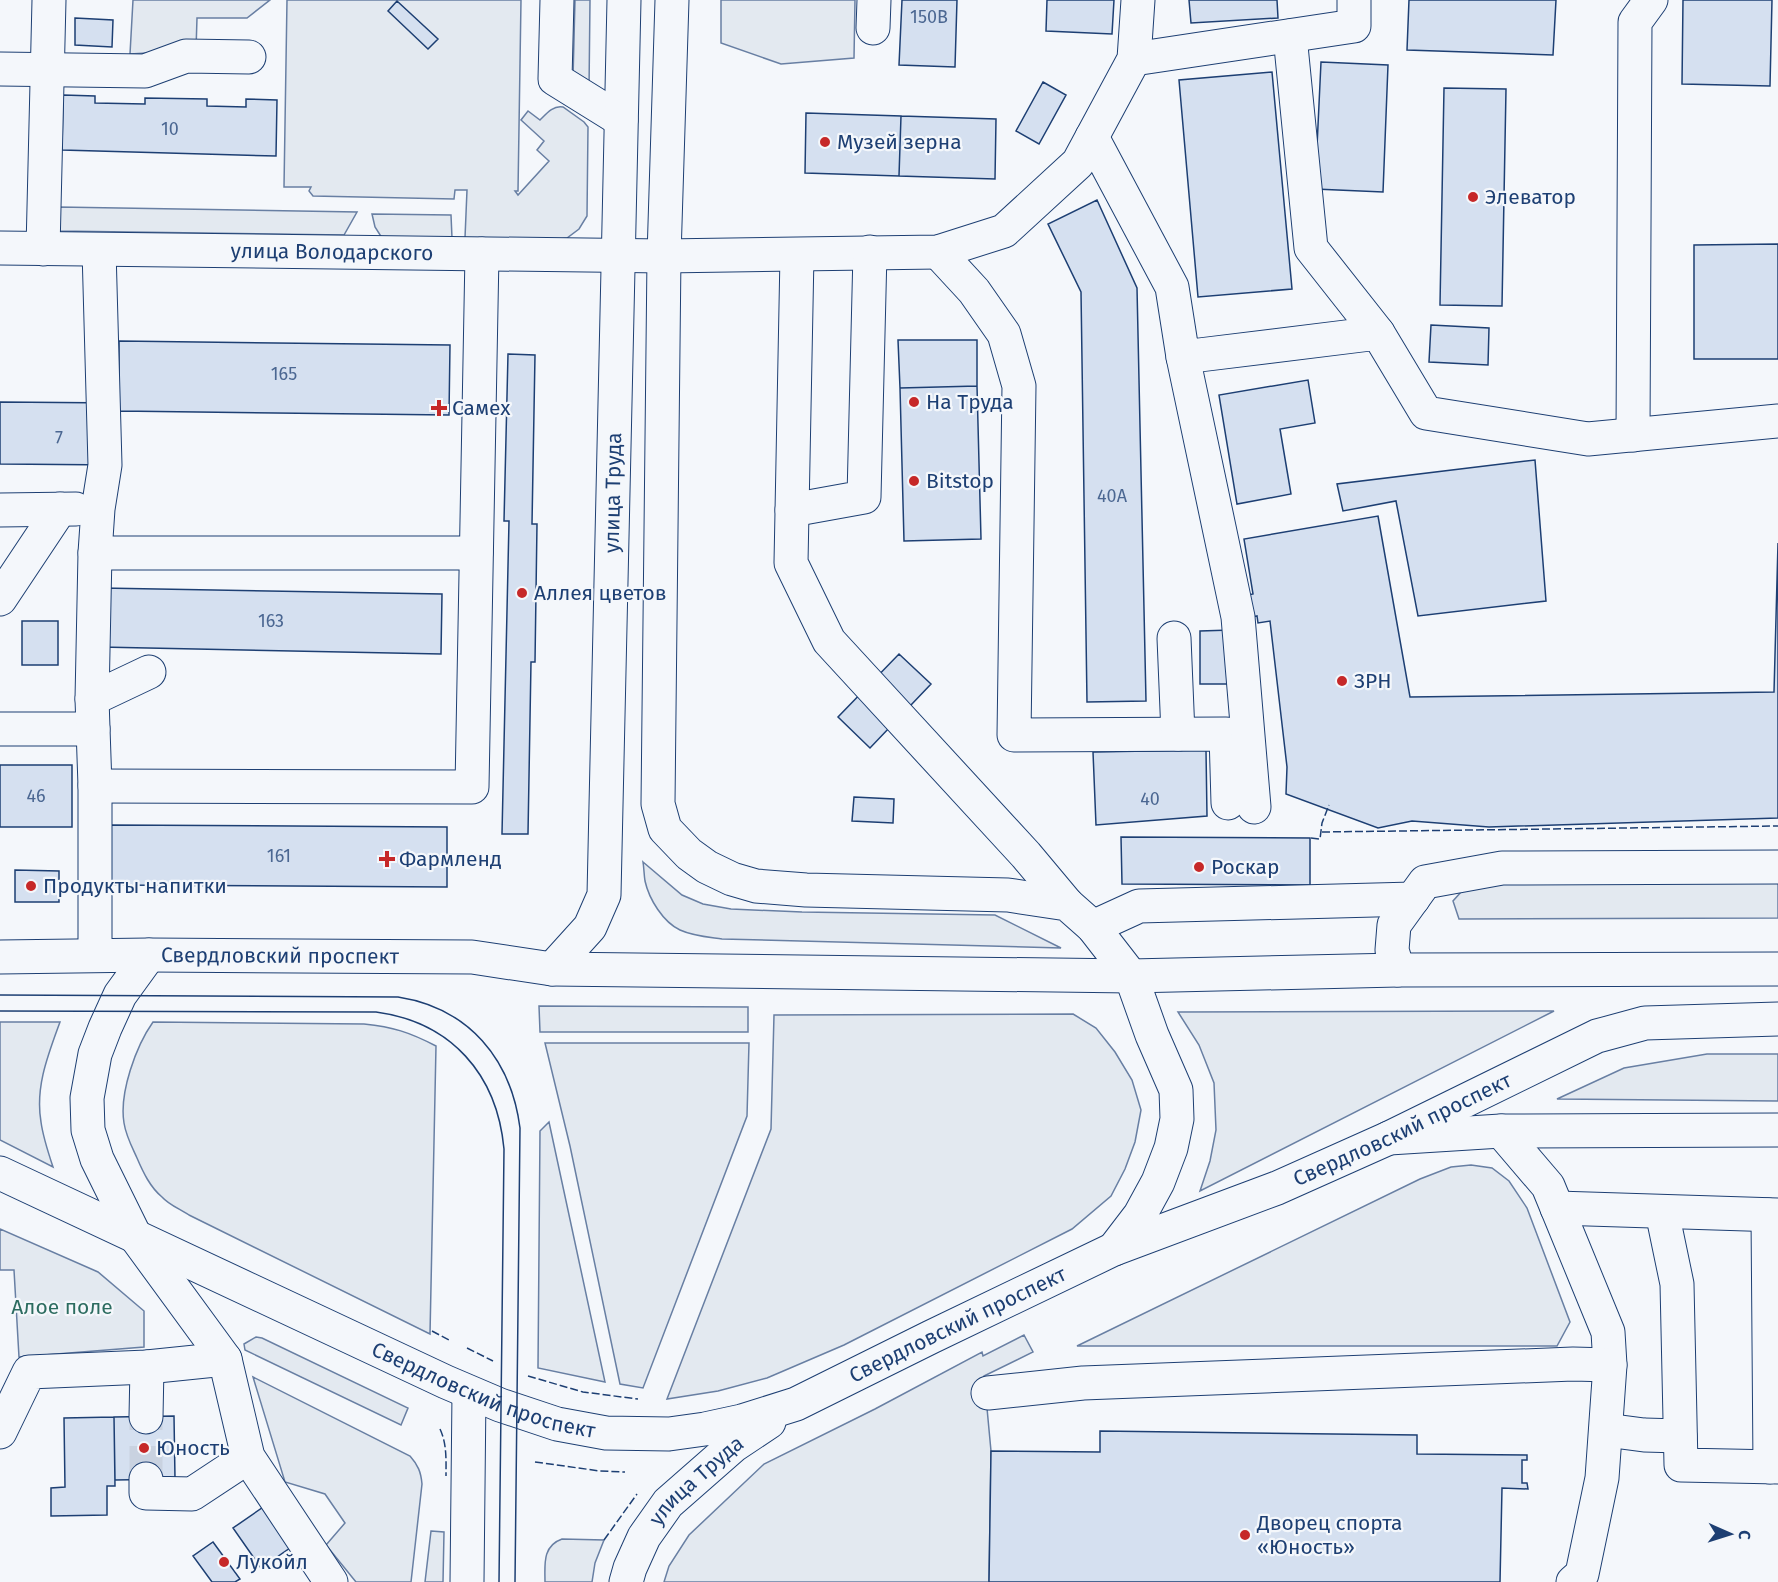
<svg xmlns="http://www.w3.org/2000/svg" width="1778" height="1582" viewBox="0 0 1778 1582" font-family="'Fira Sans',sans-serif">
  <style>
    .green { fill: #e3e9f0; stroke: #687fa3; stroke-width: 1.5 }
    .building { fill: #d5e0f0; stroke: #1d3f73; stroke-width: 1.5 }
    .lines { fill: none; stroke-linecap: round; stroke-linejoin: round }
    .minor-tunnel { stroke: #c9d2e0; stroke-width: 33; stroke-dasharray: 33 16; stroke-linecap: butt }
    .minor-casing { stroke: #1d3f73; stroke-width: 35 }
    .major-casing { stroke: #1d3f73; stroke-width: 35 }
    .minor { stroke: #f4f7fb; stroke-width: 33 }
    .major { stroke: #f4f7fb; stroke-width: 33 }
    .tram { stroke: #1d3f73; stroke-width: 1.5 }
    .fence { stroke: #1d3f73; stroke-width: 1.5; stroke-dasharray: 8 3; stroke-linecap: butt }
    .poi-dot { fill: #c62828; stroke: #f4f7fb; stroke-width: 2 }
    .labels { text-anchor: middle; stroke-width: 4.5; stroke-linejoin: round; paint-order: stroke }
    .number-label { font-size: 18px; fill: #4b6792 }
    .poi-label { font-size: 21px; fill: #1d3f73; stroke: #f4f7fb; text-anchor: start }
    .street-label { font-size: 21px; fill: #1d3f73; stroke: #f4f7fb }
    .park-label { font-size: 21px; fill: #2c6c60; stroke: #f4f7fb }
  </style>
  <rect width="100%" height="100%" fill="#f4f7fb"/>
  <!-- green -->
  <path class="green" d="M133,0h137l-23,18h-50l-1,32 -66,4z
    M287,0h234l-3,191h-3l3,4 31,-34 -12,-11 7,-9 -23,-21 7,-9 12,9c6,-6 13,-15 23,-13l21,15 4,5 -1,89 -8,13 -12,9 -7,1 -95,-1 2,-48h-12l-1,9 -141,-3 -4,-5 2,-4h-27z
    M575,0h15l-1,91 -16,-13z
    M721,0h134l-1,58 -73,6 -60,-21z
    M58,207l299,5 -13,23 -286,-4z
    M372,214l79,1 1,23h-70l-7,-11z
    M643,862l39,33 21,9 28,5 71,3 193,3 66,33 -339,-9c-14,-2 -29,-3 -42,-9 -17,-8 -31,-31 -35,-49 -1,-6 -1,-13 -2,-19z
    M1778,877v41l-319,1 -6,-18 17,-19z
    M539,1006l209,1v25h-208z
    M1554,1011l-354,180 10,-30 6,-31 -2,-47 -15,-38 -21,-33z
    M1073,1014l23,14 19,24 17,28 9,30 -6,32 -10,27 -14,27 -39,33 -228,116 -77,33 -49,13 -51,8 104,-270 3,-114z
    M0,1022h60c-12,33 -25,65 -19,100 2,15 7,30 12,45l-53,-27z
    M153,1022l211,2c29,3 45,8 72,22l-6,288 -241,-119c-9,-6 -20,-10 -27,-18 -12,-10 -19,-25 -25,-39 -5,-11 -11,-22 -13,-35 -5,-30 12,-77 29,-101z
    M545,1043h204l-2,73 -104,272 -23,-4 -50,-238z
    M1707,1054h71v47l-221,-2 67,-31z
    M549,1122l56,260 -67,-14 2,-237z
    M1471,1165l21,3 17,13 18,27 43,114 -13,24h-480l343,-167 31,-12z
    M0,1229l98,43 46,39v36l-125,10 -5,-87h-14z
    M1024,1335l9,17 -49,24 7,75 -2,131h-325l5,-16 20,-31 75,-71 111,-55 107,-57 1,4z
    M256,1337l6,1 146,70 -7,17 -156,-75 -1,-6z
    M253,1377l157,79c8,9 11,16 12,28l-11,98h-55l-30,-37 19,-22 -20,-29 -40,-12z
    M431,1531l13,1 -1,50h-18z
    M562,1539l42,1 -9,23 -3,19h-47c0,-17 -3,-36 17,-43z"/>
  <!-- building -->
  <path class="building" d="M902,0h55l-2,67 -56,-2z
    M1047,0h67l-2,34 -66,-3z
    M1189,0h88l1,18 -87,5z
    M1409,0h147l-3,55 -146,-5z
    M1683,0h89l-2,86 -88,-2z
    M397,1l41,38 -10,10 -40,-38z
    M75,18l38,2 -1,27 -37,-2z
    M1321,62l67,3 -5,127 -68,-3z
    M1272,72l20,217 -94,8 -19,-217z
    M1043,82l23,13 -27,49 -23,-13z
    M1444,88l62,1 -4,217 -62,-1z
    M63,95l32,1v7l50,1v-6l62,1v7l39,1v-8l31,1 -1,56 -214,-6z
    M806,113l95,3 -2,60 -94,-3z
    M901,116l95,3 -1,60 -96,-3z
    M1097,200l40,88 9,413 -59,1 -6,-410 -33,-68z
    M1778,244v115h-84v-114z
    M1431,325l58,3 -1,37 -59,-3z
    M898,340h79v46l-77,2z
    M119,341l331,4 -1,70 -330,-4z
    M508,354l27,1 -3,169h5l-2,138h-4l-3,172h-26l7,-313h-5z
    M1308,380l7,43 -35,6 11,65 -54,10 -18,-109z
    M977,386l4,153 -77,2 -4,-153z
    M0,402l119,1 -1,62 -118,-1z
    M1535,460l11,141 -128,15 -22,-115 -53,10 -6,-27z
    M1378,516l32,181 364,-5 4,-149v275l-289,9 -77,-6 -34,7 -92,-34 1,-27 -17,-146 -12,2 -1,-7 -5,1 -4,-22 5,-1 -9,-55z
    M101,588l341,6 -1,60 -341,-7z
    M22,621h36v44h-36z
    M1231,630v54h-31v-53z
    M899,654l32,30 -61,64 -32,-31z
    M1206,750l1,66 -111,9 -3,-73z
    M0,765h72v62h-72z
    M854,797l40,2 -1,24 -41,-2z
    M110,825l337,2v60l-337,-2z
    M1121,837l189,1v47l-188,-1z
    M15,870l44,1v31h-44z
    M174,1416l1,63 -60,1 -1,-63z
    M114,1417l1,69h-8v29l-56,1v-28l14,-1 -1,-69z
    M1100,1431l317,4v19l110,1v5h-5v23h5l1,6 -26,-1 -2,94h-511l2,-131 109,1z
    M272,1501l28,40 -39,27 -28,-40z
    M213,1542l27,37 -5,3h-23l-19,-26z"/>
  <g class="lines">
    <!-- minor-tunnel -->
    <path class="minor-tunnel" d="M146,1479v-62"/>
    <defs>
      <g id="minor">
        <path d="M557,0l-2,79 66,41"/>
        <path d="M873,28l1,-28"/>
        <path d="M1290,36l21,212 67,85"/>
        <path d="M1134,59l220,-33v-26"/>
        <path d="M0,69l145,2 41,-15 63,1"/>
        <path d="M1092,137l80,150 11,70 195,-24 48,80 162,26 190,-18"/>
        <path id="s1" d="M0,248l664,8 274,-4 66,-21 74,-68 56,-104 4,-59"/>
        <path d="M43,249l6,-249"/>
        <path d="M938,252l36,39 30,43 15,52 -5,349 212,-1 2,69"/>
        <path d="M797,255l-6,308 38,78 197,214 41,49"/>
        <path d="M1183,357l55,260 16,190"/>
        <path d="M1633,435l2,-413 16,-22"/>
        <path d="M0,510l76,-1"/>
        <path d="M792,510l72,-13 6,-245"/>
        <path d="M95,553h381"/>
        <path d="M0,599l60,-90"/>
        <path d="M1174,638l4,96"/>
        <path d="M92,699l57,-27"/>
        <path d="M0,729h93"/>
        <path d="M95,786l377,1 10,-533"/>
        <path d="M1093,927l46,-21 274,-7"/>
        <path d="M95,955v-169l-3,-87 3,-146 3,-44 7,-44 -6,-215"/>
        <path d="M1398,970l-6,-20 2,-25 31,-43 77,-14 276,-1"/>
        <path d="M1501,1131l47,55 60,146 2,33 -8,113 -20,96 -9,8"/>
        <path d="M1389,1138l112,-7 277,-1"/>
        <path d="M1557,1208l221,7"/>
        <path d="M1662,1212l15,72 4,181 97,2"/>
        <path d="M1768,1215l2,252"/>
        <path d="M135,1236l90,123 23,98 83,125"/>
        <path d="M988,1393l95,-10 490,-19 37,1"/>
        <path d="M146,1417l1,-50"/>
        <path d="M1606,1430l38,5 36,1"/>
        <path d="M0,1432l29,-60 118,-5 78,-8"/>
        <path d="M146,1479v14l46,1 56,-37"/>
      </g>
      <g id="major">
        <path d="M672,0l-8,256 -6,548 7,25 24,25 18,13 25,12 24,7 50,4 202,5 59,9 26,23 38,49 21,59 24,55 1,29 -6,29 -13,34 -18,33 -26,34"/>
        <path id="s2" d="M0,957l149,-2 323,2 80,12 579,7 267,-6 380,-1"/>
        <path id="s3" d="M552,969l38,-42 14,-32 20,-895"/>
        <path id="s4" d="M0,1173l446,209 54,23 57,19 49,9 63,1 36,-5 37,-8 54,-17 135,-67 183,-88 163,-61 112,-50 208,-102 48,-13 133,-4"/>
        <path d="M135,1236l-38,-77 -9,-29 -1,-32 8,-44 10,-26 15,-33 29,-40"/>
        <path d="M467,1582l2,-189"/>
        <path id="s5" d="M626,1582l4,-14 14,-31 24,-34 65,-57 36,-24"/>
      </g>
    </defs>
    <!-- minor casing -->
    <use href="#minor" class="minor-casing"/>
    <!-- major casing -->
    <use href="#major" class="major-casing"/>
    <!-- minor -->
    <use href="#minor" class="minor"/>
    <!-- major -->
    <use href="#major" class="major"/>
    <!-- tram -->
    <path class="tram" d="M0,995l398,2c71,11 113,62 122,131l-5,454
      M0,1011l376,1c75,10 121,62 128,137l-5,433"/>
    <!-- fence -->
    <path class="fence" d="M1322,832l456,-6
      M1311,838l9,1 2,-16 7,-18
      M432,1331l17,9
      M467,1348l26,13
      M528,1376l55,16 55,7
      M440,1429c7,15 6,31 6,47
      M535,1462l65,9 25,1
      M604,1540l33,-46"/>
  </g>
  <!-- markers -->
  <g class="poi-dot">
    <circle cx="825" cy="142" r="6"/>
    <circle cx="1473" cy="197" r="6"/>
    <circle cx="914" cy="402" r="6"/>
    <path d="M436 399h6v6h6v6h-6v6h-6v-6h-6v-6h6z"/>
    <circle cx="914" cy="481" r="6"/>
    <circle cx="522" cy="593" r="6"/>
    <circle cx="1342" cy="681" r="6"/>
    <path d="M384 850h6v6h6v6h-6v6h-6v-6h-6v-6h6z"/>
    <circle cx="1199" cy="867" r="6"/>
    <circle cx="31" cy="886" r="6"/>
    <circle cx="144" cy="1448" r="6"/>
    <circle cx="1245" cy="1535" r="6"/>
    <circle cx="224" cy="1562" r="6"/>
  </g>
  <g class="labels">
    <!-- number labels -->
    <g class="number-label">
      <text x="929" y="23">150В</text>
      <text x="170" y="135">10</text>
      <text x="284" y="380">165</text>
      <text x="59" y="444">7</text>
      <text x="1112" y="502">40А</text>
      <text x="271" y="627">163</text>
      <text x="36" y="802">46</text>
      <text x="1150" y="805">40</text>
      <text x="279" y="862">161</text>
    </g>
    <!-- poi labels -->
    <g class="poi-label">
      <text x="837" y="149">Музей зерна</text>
      <text x="1485" y="204">Элеватор</text>
      <text x="926" y="409">На Труда</text>
      <text x="452" y="415">Самех</text>
      <text x="926" y="488">Bitstop</text>
      <text x="534" y="600">Аллея цветов</text>
      <text x="1354" y="688">ЗРН</text>
      <text x="399" y="866">Фармленд</text>
      <text x="1211" y="874">Роскар</text>
      <text x="43" y="893">Продукты напитки</text>
      <text x="156" y="1455">Юность</text>
      <text x="1257" y="1530">Дворец спорта<tspan x="1257" dy="24">«Юность»</tspan></text>
      <text x="236" y="1569">Лукойл</text>
    </g>
    <!-- street labels -->
    <g class="street-label">
      <text dy="7" stroke="none"><textPath href="#s1" startOffset="332">улица Володарского</textPath></text>
      <text dy="7" stroke="none"><textPath href="#s3" startOffset="494">улица Труда</textPath></text>
      <text dy="7" stroke="none"><textPath href="#s2" startOffset="280">Свердловский проспект</textPath></text>
      <text dy="7" stroke="none"><textPath href="#s4" startOffset="1521">Свердловский проспект</textPath></text>
      <text dy="7" stroke="none"><textPath href="#s4" startOffset="1035">Свердловский проспект</textPath></text>
      <text dy="7" stroke="none"><textPath href="#s4" startOffset="531">Свердловский проспект</textPath></text>
      <text dy="7" stroke="none"><textPath href="#s5" startOffset="126">улица Труда</textPath></text>
    </g>
    <!-- park labels -->
    <g class="park-label">
      <text x="62" y="1314">Алое поле</text>
    </g>
  </g>
  <!-- north arrow -->
  <g transform="translate(1730 1534) rotate(93)" stroke="#f4f7fb" stroke-width="4.5" paint-order="stroke">
  <path d="M0-4.5L10 22L0 15L-10 22Z" fill="#1d3f73"/>
  <text y="-9" font-size="16" font-weight="bold" text-anchor="middle" fill="#1d3f73">С</text>
  </g>
</svg>
